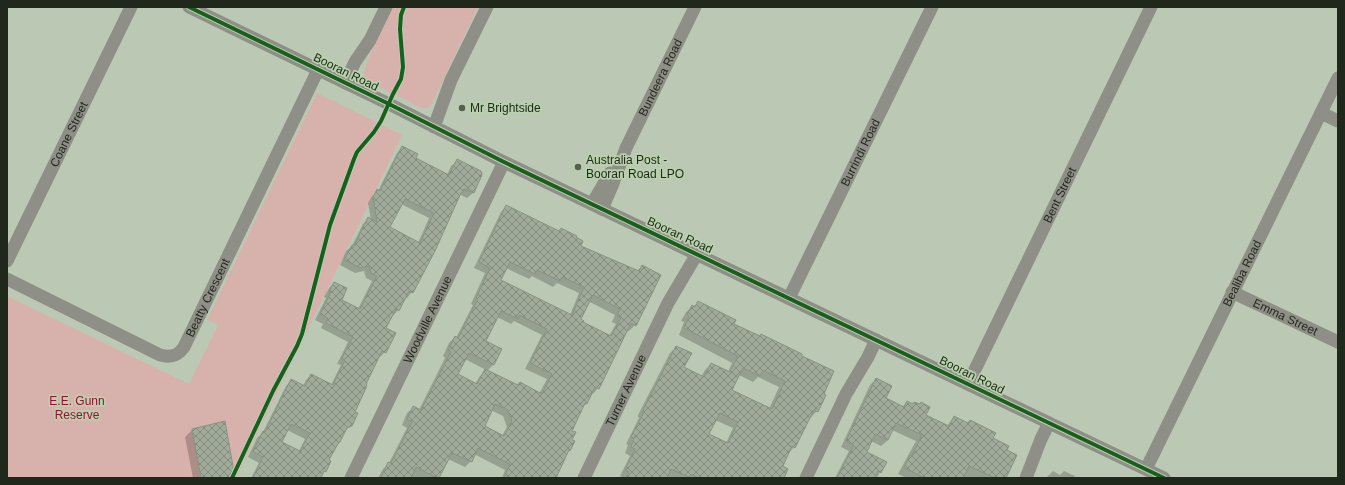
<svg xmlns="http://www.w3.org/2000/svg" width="1345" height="485" viewBox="0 0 1345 485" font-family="Arial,sans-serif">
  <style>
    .park { fill: #d7b1ab }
    .shadow { fill: #0003; fill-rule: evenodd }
    .building { fill: url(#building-cross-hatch); stroke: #899384; fill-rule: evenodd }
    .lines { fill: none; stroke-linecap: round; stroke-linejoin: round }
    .minor { stroke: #8e8f86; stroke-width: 13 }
    .cycleway-casing { stroke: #b8d1ac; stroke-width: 6 }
    .cycleway { stroke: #1b5e20; stroke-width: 4 }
    .poi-dot { fill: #566050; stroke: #b8d1ac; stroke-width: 1.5 }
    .labels { text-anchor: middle; stroke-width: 3.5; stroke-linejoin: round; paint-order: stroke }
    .street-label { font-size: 12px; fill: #1f281a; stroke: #b8d1ac }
    .poi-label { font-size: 12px; fill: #1f281a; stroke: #b8d1ac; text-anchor: start }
    .park-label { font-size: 12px; fill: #9f0c34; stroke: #b8d1ac }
  </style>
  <defs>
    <pattern id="building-cross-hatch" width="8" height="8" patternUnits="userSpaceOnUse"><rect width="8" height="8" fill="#a0ab9a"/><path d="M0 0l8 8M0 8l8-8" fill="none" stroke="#828b7d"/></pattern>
  </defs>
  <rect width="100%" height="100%" fill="#bbc9b4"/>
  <!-- park -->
  <path class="park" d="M393,7h85l-46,96 -4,5h-7l-57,-29c-3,-12 23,-59 29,-72z
    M317,93l85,42 -166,343h-229v-182l182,88 29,-59 -11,-5z"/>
  <!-- shadow -->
  <path class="shadow" d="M402,148l13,11 32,16 4,-9 6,-5 24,14 -8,18 -6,5 -8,-4 -25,57 -22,41 -5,6 -2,-1 -7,13 -5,6 -2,-1 -6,13v24l-5,5 -2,-1 -25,56 -2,13 -6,6 -5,11 -4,4 -8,15 -3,10 -5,7h-69l8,-15 -11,-6 9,-19 6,-6 23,-46 5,-5 12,5 3,-6 5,-5 20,10 10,-20 -4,-1 11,-22 -27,-14 2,-4 -8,-4 11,-22 -2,-1 5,-9 5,-5 7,17 17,9 14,-28 -6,-3 -2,-7 -9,2 -15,-8 6,-14 6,-5 11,-22 5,-5 3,1 -3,-17 4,-7 6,-5 19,-38zM401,204l28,14 -11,25 -29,-16zM287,430l18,9 -6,12 -18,-8z
    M506,206l53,25 2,-2 18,17 58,25 5,-5 -7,59 -6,6 -2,-1 -29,58 -5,6 -2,-1 -5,11 -4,4 -10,21 -1,11 3,2 -5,8 -3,4 -11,24h-53l3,-8 -31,-16 -3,7 -6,6 -17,-8 -10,19h-60l5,-9 6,-6 18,-35 -5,-3 5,-12 6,-5 6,2 26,-52 -2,-2 6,-13 6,-6 1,1 17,-33 -2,-1 14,-31 -11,-5 27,-56zM506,268l23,11 3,-3 21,11 4,-4 22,10 -9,22 -70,-34zM588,301l27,14 -3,7 4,2 -7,12 -27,-14 -2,-2zM497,317l14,7 3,-3 28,14 -17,34 22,10 -8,15 -22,-8 -30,-15 6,-6 -9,-24zM465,359l21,11 -6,6 -5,8 -18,-10zM491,410l12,6 4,11 -5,9 -18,-10z
    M699,302l34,22 26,13 2,-2 56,76 -6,6h-2l-15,30 -6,7 -6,13v11h-159l-3,-2 10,-20 -5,-3 3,-8 -2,-1 13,-26 -1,-1v-2l32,-62 6,-6 7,21 18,9 4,-7 6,-6 17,8 4,-9 -53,-28 5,-13 -3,-1 5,-9zM739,375l14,7 5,-5 21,10 -10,22 -38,-18zM715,420l18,8 -7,15 -18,-8z
    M876,379l9,19 17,9 5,-5 18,14 22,10 7,-9 38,21 13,13v27h-98l-9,-4 18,-33 -24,-11 -4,10 -7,6 -10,-5 -5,11 19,10 -8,16h-42l14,-27 -8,-4 29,-62z
    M224,422l5,56h-36l-8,-41 7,-7z
    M1053,471l7,4 4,-4 11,5 -1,2h-28z"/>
  <!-- building -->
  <path class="building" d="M402,146l16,8 -2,4 33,17 8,-16 24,12 1,4 -8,18 -10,-4 -2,4h-1l-26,58 -22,42 -4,-2 -10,20 -3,-2 -10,19 10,5 -10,20 -4,-2 -15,31 -1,6 -11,24 3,1 -6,13 -5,2 -7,14h-1l-10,18 2,1 -5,11 -2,-1 -3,7h-68l10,-21 -10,-5 10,-21 2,1 26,-53 14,7 6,-12 22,11 12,-25 -3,-2 11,-21 -27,-14 2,-5 -8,-4 11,-22h-2l5,-10 13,6 -5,12 18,9 17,-33 -6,-3 -2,-7 -8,2 -17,-8 8,-15 2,1 14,-29 9,5 -4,-25 4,-8 3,2zM405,199l29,14 -14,30 -30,-16zM291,424l19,9 -10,18 -18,-9z
    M506,205l53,26 2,-3 16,8 -1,1 7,4 -2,5 58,25 3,-6 19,10 -25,51 -5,-3 -32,66 -4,-2 -8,17 -2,-1 -12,26 -1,2 4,1 -4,8 3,1 -5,10 -1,-1 -13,28h-52l6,-14 -32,-16 -6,14 -20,-9 -13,25h-2l-21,-11 -5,11h-30l7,-16 3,1 21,-41 -5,-3 6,-13 8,4 30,-58 -3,-2 7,-14 3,2 20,-39 -2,-1 14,-30 -11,-6zM510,262l25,12 2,-4 23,11 2,-4 22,10 -12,28 -71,-35zM593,295l27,14 -3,7 4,2 -10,18 -28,-14 1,-1 -3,-2zM501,311l17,8 1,-4 28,14 -17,34 22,11 -10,20 -22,-12 -2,3 -33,-16 -8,15 -19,-10 11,-21 25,12 8,-16 -16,-8zM495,404l13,6 4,11 -8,15 -19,-10z
    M698,301l38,19 -2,4 26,12 1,-2 41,20v2l32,15 -10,23 2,1 -8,17 -4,-2 -19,38 -3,-2 -9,20 5,3 -4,9h-85l-8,-4 -2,3 -18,-8 -4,9h-41l3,-6 -4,-2 10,-21 -4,-2 3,-9 -3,-1 13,-25 -1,-1 1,-3 32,-62 16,7 -8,14 20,10 7,-14 19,9 8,-16 -54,-28 5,-12 -2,-2 5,-9 3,2zM743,368l17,8 3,-6 22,11 -13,28 -40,-19zM720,413l18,9 -10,21 -19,-9z
    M876,378l16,8 -6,12 18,9 3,-6 6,3 1,-2 6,2 1,-2 9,5 -4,8 23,11 5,-10 14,7 2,-3 26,13 -3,5 16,8 -2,4 10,5 -11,23h-11l-26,-12 -6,12h-38l-21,-10 6,-13 2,1 10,-21 -26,-12 -8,17 -13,-6 -8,18 20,10 -6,11 -3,-2 -4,7h-37l17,-33 -8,-4z
    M225,421l9,51 -3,6h-30l-9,-49z"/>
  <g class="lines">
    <!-- minor -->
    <g class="minor">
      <path d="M189,7l200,97 115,58 660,316"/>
      <path d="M345,83l10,-21 15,-22 16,-33"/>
      <path d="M1321,113l17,8"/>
      <path d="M434,127l17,-47 36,-73"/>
      <path d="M592,204l18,-31"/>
      <path id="s1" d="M602,209l10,-23 14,-38 69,-141"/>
      <path id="s2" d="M7,261l124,-254"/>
      <path id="s3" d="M7,279l153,76c11,3 18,1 24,-8l134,-277"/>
      <path id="s4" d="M1232,292l106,50"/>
      <path id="s5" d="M789,298l143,-291"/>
      <path id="s6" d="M968,384l183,-377"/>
      <path id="s7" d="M1146,469l192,-391"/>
      <path id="s8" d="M351,478l153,-316"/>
      <path id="s9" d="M584,478l84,-175 29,-49"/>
      <path d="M806,478l40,-84 22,-37 8,-17"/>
      <path d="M1026,478l15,-39 8,-16"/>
    </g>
    <defs>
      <path id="cycleway" d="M189,7l200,97 115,58 660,316
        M232,478l41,-87 24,-45 5,-12 28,-109 24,-66 3,-7 17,-20 7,-11 12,-27 8,-15 2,-12 -3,-38 1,-14 3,-8"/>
    </defs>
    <!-- cycleway casing -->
    <use href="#cycleway" class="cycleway-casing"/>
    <!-- cycleway -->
    <use href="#cycleway" class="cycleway"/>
  </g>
  <!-- markers -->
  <g class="poi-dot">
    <circle cx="462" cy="108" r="4"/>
    <circle cx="578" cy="167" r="4"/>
  </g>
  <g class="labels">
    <!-- street labels -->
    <g class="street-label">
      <text transform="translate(346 72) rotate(26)" y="4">Booran Road</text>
      <text dy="4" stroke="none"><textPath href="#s1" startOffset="144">Bundeera Road</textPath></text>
      <text dy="4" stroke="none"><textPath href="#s2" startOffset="141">Coane Street</textPath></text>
      <text dy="4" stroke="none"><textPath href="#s5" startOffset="162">Burrindi Road</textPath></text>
      <text dy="4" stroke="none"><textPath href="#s6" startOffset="210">Bent Street</textPath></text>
      <text transform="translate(680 235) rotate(25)" y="4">Booran Road</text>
      <text dy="4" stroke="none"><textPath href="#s7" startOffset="218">Bealiba Road</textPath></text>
      <text dy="4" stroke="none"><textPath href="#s3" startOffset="253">Beatty Crescent</textPath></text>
      <text dy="4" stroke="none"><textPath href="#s4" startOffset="59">Emma Street</textPath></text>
      <text dy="4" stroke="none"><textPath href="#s8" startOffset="176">Woodville Avenue</textPath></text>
      <text transform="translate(972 375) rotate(26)" y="4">Booran Road</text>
      <text dy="4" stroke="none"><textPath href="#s9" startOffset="97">Turner Avenue</textPath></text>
    </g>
    <!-- poi labels -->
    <g class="poi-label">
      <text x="470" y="112">Mr Brightside</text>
      <text x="586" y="164">Australia Post -<tspan x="586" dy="14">Booran Road LPO</tspan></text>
    </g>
    <!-- park labels -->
    <g class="park-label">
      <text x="77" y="405">E.E. Gunn<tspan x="77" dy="14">Reserve</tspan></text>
    </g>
  </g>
  <!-- border -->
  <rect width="1345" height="485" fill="none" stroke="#1f281a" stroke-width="16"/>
</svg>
